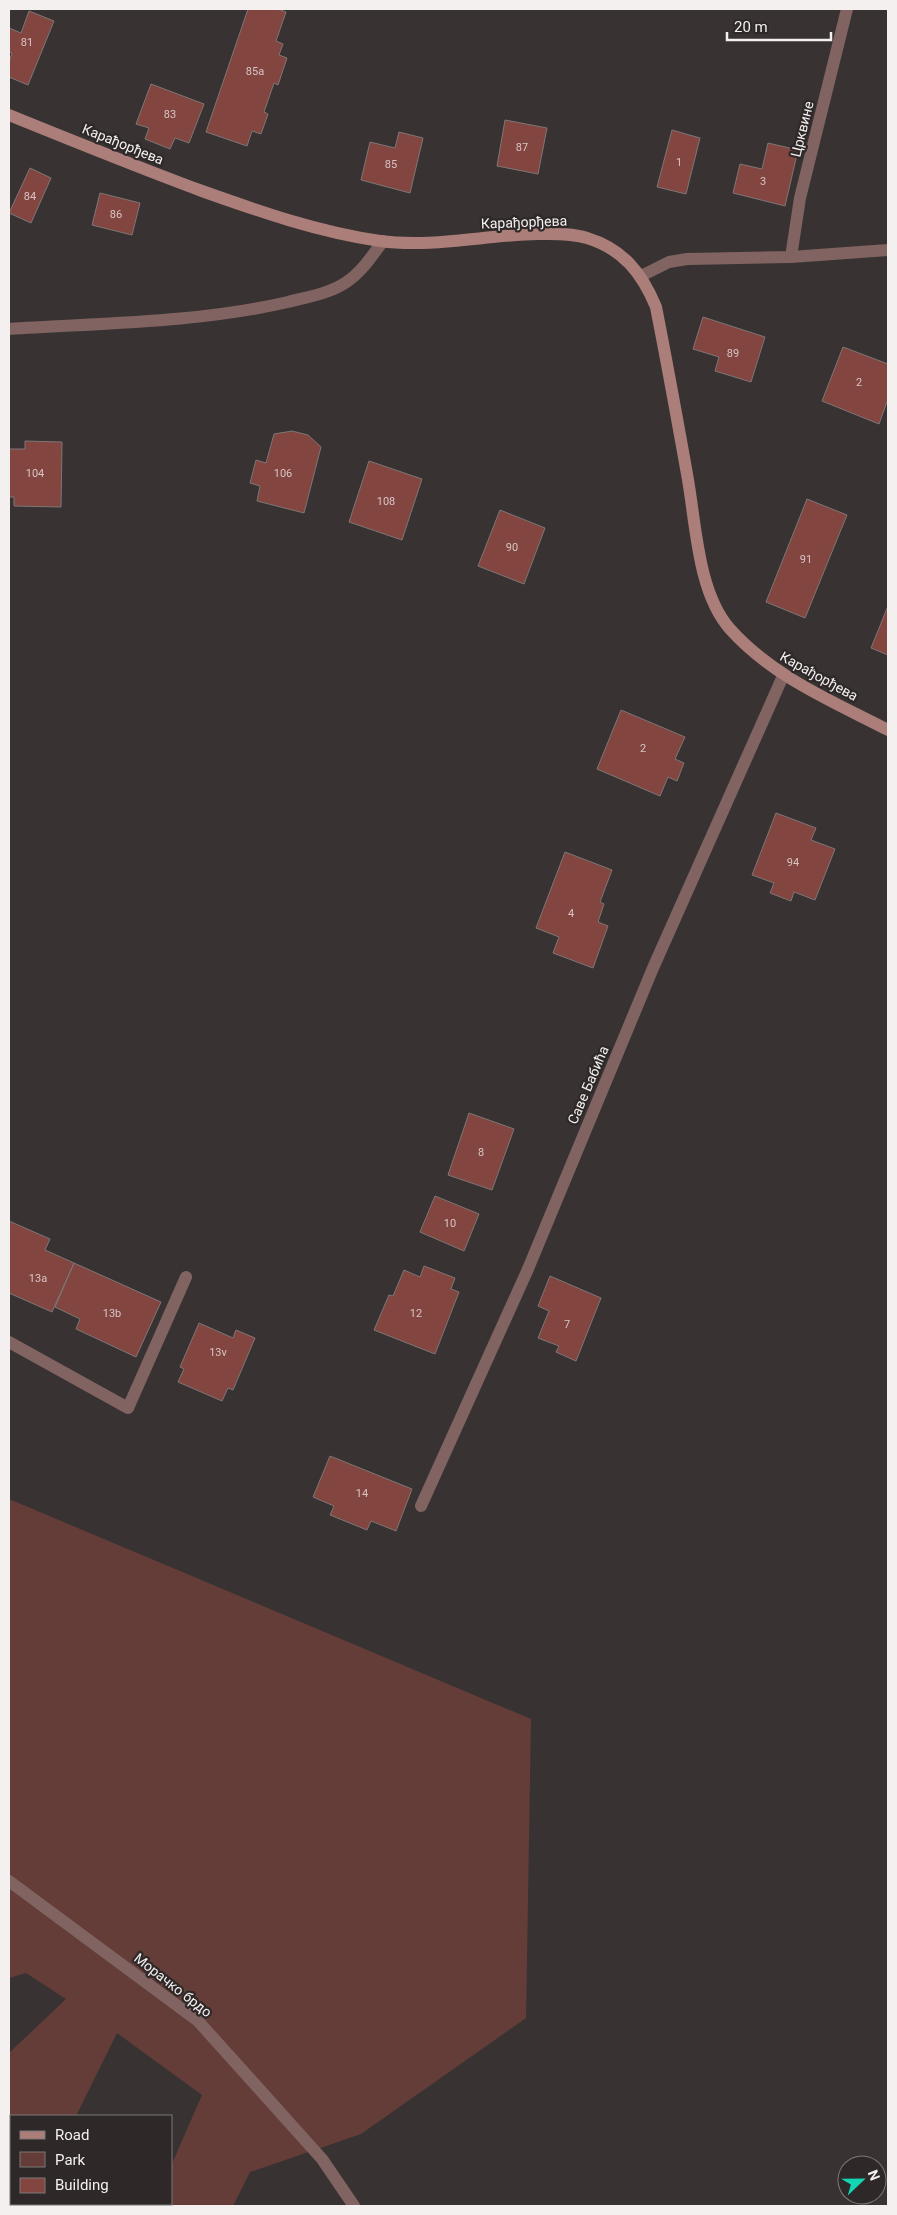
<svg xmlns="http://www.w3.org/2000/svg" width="897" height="2215" viewBox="0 0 897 2215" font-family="Roboto,sans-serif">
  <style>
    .green { fill: #643d39 }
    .building { fill: #824540; stroke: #7d7776 }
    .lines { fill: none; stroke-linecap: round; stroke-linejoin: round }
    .lane { stroke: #816461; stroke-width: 12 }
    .street { stroke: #816461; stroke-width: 12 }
    .secondary { stroke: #ac7e79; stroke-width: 12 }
    .labels { text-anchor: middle; stroke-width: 4.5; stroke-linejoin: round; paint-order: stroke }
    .number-label { font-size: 11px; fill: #d8c5c4 }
    .street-label { font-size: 14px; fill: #f4f0f0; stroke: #2e2928 }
  </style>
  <rect width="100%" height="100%" fill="#383332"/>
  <!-- green -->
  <path class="green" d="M9,1499l522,220 -5,299 -165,116 -111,38 -17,34h-79l1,-2h16v-38l31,-71 -85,-62 -41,83h-65v88h21l-1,2h-22v-153l57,-54 -40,-26 -17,5z"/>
  <!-- building -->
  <path class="building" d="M248,9h30l8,3 -10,29 7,3 -4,11 8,3 -9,27 -4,-2 -10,29 4,2 -7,20 -9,-3 -5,15 -41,-14z
    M29,11l25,10 -26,64 -19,-8v-15l3,-9 -3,-1v-24l12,5z
    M151,84l53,20 -15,39 -14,-5 -5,11 -25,-10 4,-11 -13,-4z
    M505,120l42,8 -9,46 -41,-8z
    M672,130l28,8 -14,56 -29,-7z
    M399,132l24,6 -13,55 -49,-13 9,-38 25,6z
    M768,143l30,7 -13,56 -52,-13 7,-29 22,5z
    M30,168l21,10 -20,45 -22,-10z
    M100,193l40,10 -8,32 -40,-10z
    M703,317l62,20 -14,45 -36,-11 4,-14 -26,-8z
    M843,347l45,17v35l-9,25 -57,-23z
    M292,431l16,4 13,12 -17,66 -47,-12 3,-15 -10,-3 6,-23 10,3 8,-29z
    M25,441l37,1 -1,65 -47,-1v-9h-5v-48h16z
    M369,461l53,18 -20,61 -53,-18z
    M807,499l40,16 -42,103 -39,-16z
    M500,510l45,18 -21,56 -46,-18z
    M888,606v49l-17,-7z
    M621,710l64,27 -10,22 9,4 -7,18 -9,-4 -8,19 -63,-27z
    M776,813l40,15 -5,12 24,9 -20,51 -21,-8 -3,9 -21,-8 4,-10 -22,-8z
    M565,852l47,18 -12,32 4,2 -6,18 10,4 -15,42 -40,-15 6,-16 -23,-9z
    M469,1113l45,16 -22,61 -44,-15z
    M435,1196l44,18 -15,37 -44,-19z
    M9,1221l41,18 -5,11 29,13 -22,49 -43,-19z
    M74,1263l87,39 -25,55 -60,-28 4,-10 -25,-12z
    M424,1266l31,12 -4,11 8,3 -24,62 -61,-24 15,-35 4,1 11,-26 16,7z
    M550,1276l51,22 -25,63 -20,-9 3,-6 -21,-8 11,-27 -11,-5z
    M199,1323l34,15 3,-8 19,8 -22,52 -5,-2 -6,13 -44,-19 6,-13 -4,-2z
    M330,1456l82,33 -16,42 -25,-10 -4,9 -37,-15 4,-9 -21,-9z"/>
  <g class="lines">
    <!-- lane -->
    <path class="lane" d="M9,1342l119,66 58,-131"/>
    <!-- street -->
    <path class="street" d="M791,257l9,-59 47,-189
      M641,276l28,-14 18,-3 104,-2 97,-7
      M9,329c92,-6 188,-6 279,-27 19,-5 40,-8 57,-19 16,-10 27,-27 38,-42
      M421,1506l107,-237 125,-301 130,-292
      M9,1881l189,140 124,138 32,47"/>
    <!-- secondary -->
    <path class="secondary" d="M9,115c64,26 128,52 193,76 59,21 116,41 178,50 52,7 106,-6 158,-7 16,0 33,-1 49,4 36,11 55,35 69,69 11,56 21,111 31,167 9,48 10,118 43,155 43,48 102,72 158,101"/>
  </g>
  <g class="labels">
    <!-- number labels -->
    <g class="number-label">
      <text x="27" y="46">81</text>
      <text x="255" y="75">85a</text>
      <text x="170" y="118">83</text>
      <text x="522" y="151">87</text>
      <text x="679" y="166">1</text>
      <text x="391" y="168">85</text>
      <text x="763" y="185">3</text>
      <text x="30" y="200">84</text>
      <text x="116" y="218">86</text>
      <text x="733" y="357">89</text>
      <text x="859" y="386">2</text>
      <text x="35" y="477">104</text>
      <text x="283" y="477">106</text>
      <text x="386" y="505">108</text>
      <text x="512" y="551">90</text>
      <text x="806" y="563">91</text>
      <text x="643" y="752">2</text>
      <text x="793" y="866">94</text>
      <text x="571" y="917">4</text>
      <text x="481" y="1156">8</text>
      <text x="450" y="1227">10</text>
      <text x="38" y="1282">13a</text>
      <text x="112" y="1317">13b</text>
      <text x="416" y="1317">12</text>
      <text x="567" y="1328">7</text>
      <text x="218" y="1356">13v</text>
      <text x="362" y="1497">14</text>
    </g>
    <!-- street labels -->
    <g class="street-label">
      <text transform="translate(802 129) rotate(-76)" y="5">Црквине</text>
      <text transform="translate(123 144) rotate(22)" y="5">Карађорђева</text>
      <text transform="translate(524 222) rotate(-2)" y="5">Карађорђева</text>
      <text transform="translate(819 676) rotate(29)" y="5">Карађорђева</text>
      <text transform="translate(588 1085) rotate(-67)" y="5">Саве Бабића</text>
      <text transform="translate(173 1985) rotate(38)" y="5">Морачко брдо</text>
    </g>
  </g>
  <!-- border -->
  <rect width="897" height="2215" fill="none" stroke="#f4f0f0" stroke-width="20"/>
  <!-- legend -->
  <rect x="10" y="2115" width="162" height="90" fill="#2e2928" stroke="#7d7978"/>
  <rect x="20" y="2131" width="25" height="8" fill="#ac7e79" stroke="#7d7978"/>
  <text x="55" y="2140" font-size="15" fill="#f4f0f0">Road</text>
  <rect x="20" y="2152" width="25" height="15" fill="#643d39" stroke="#7d7978"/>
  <text x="55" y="2165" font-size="15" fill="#f4f0f0">Park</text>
  <rect x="20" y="2178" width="25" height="15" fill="#824540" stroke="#7d7978"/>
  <text x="55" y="2190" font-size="15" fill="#f4f0f0">Building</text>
  <!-- north arrow -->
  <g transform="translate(862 2180) rotate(68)"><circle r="24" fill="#2e2928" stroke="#7d7978"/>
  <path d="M0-4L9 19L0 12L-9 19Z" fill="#13d5b3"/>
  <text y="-8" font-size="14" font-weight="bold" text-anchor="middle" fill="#f4f0f0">N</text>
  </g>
  <!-- scale -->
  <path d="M727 32v8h104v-8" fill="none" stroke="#f4f0f0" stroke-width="2.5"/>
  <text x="734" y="32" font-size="15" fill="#f4f0f0" stroke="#2e2928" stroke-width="4" paint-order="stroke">20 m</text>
</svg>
